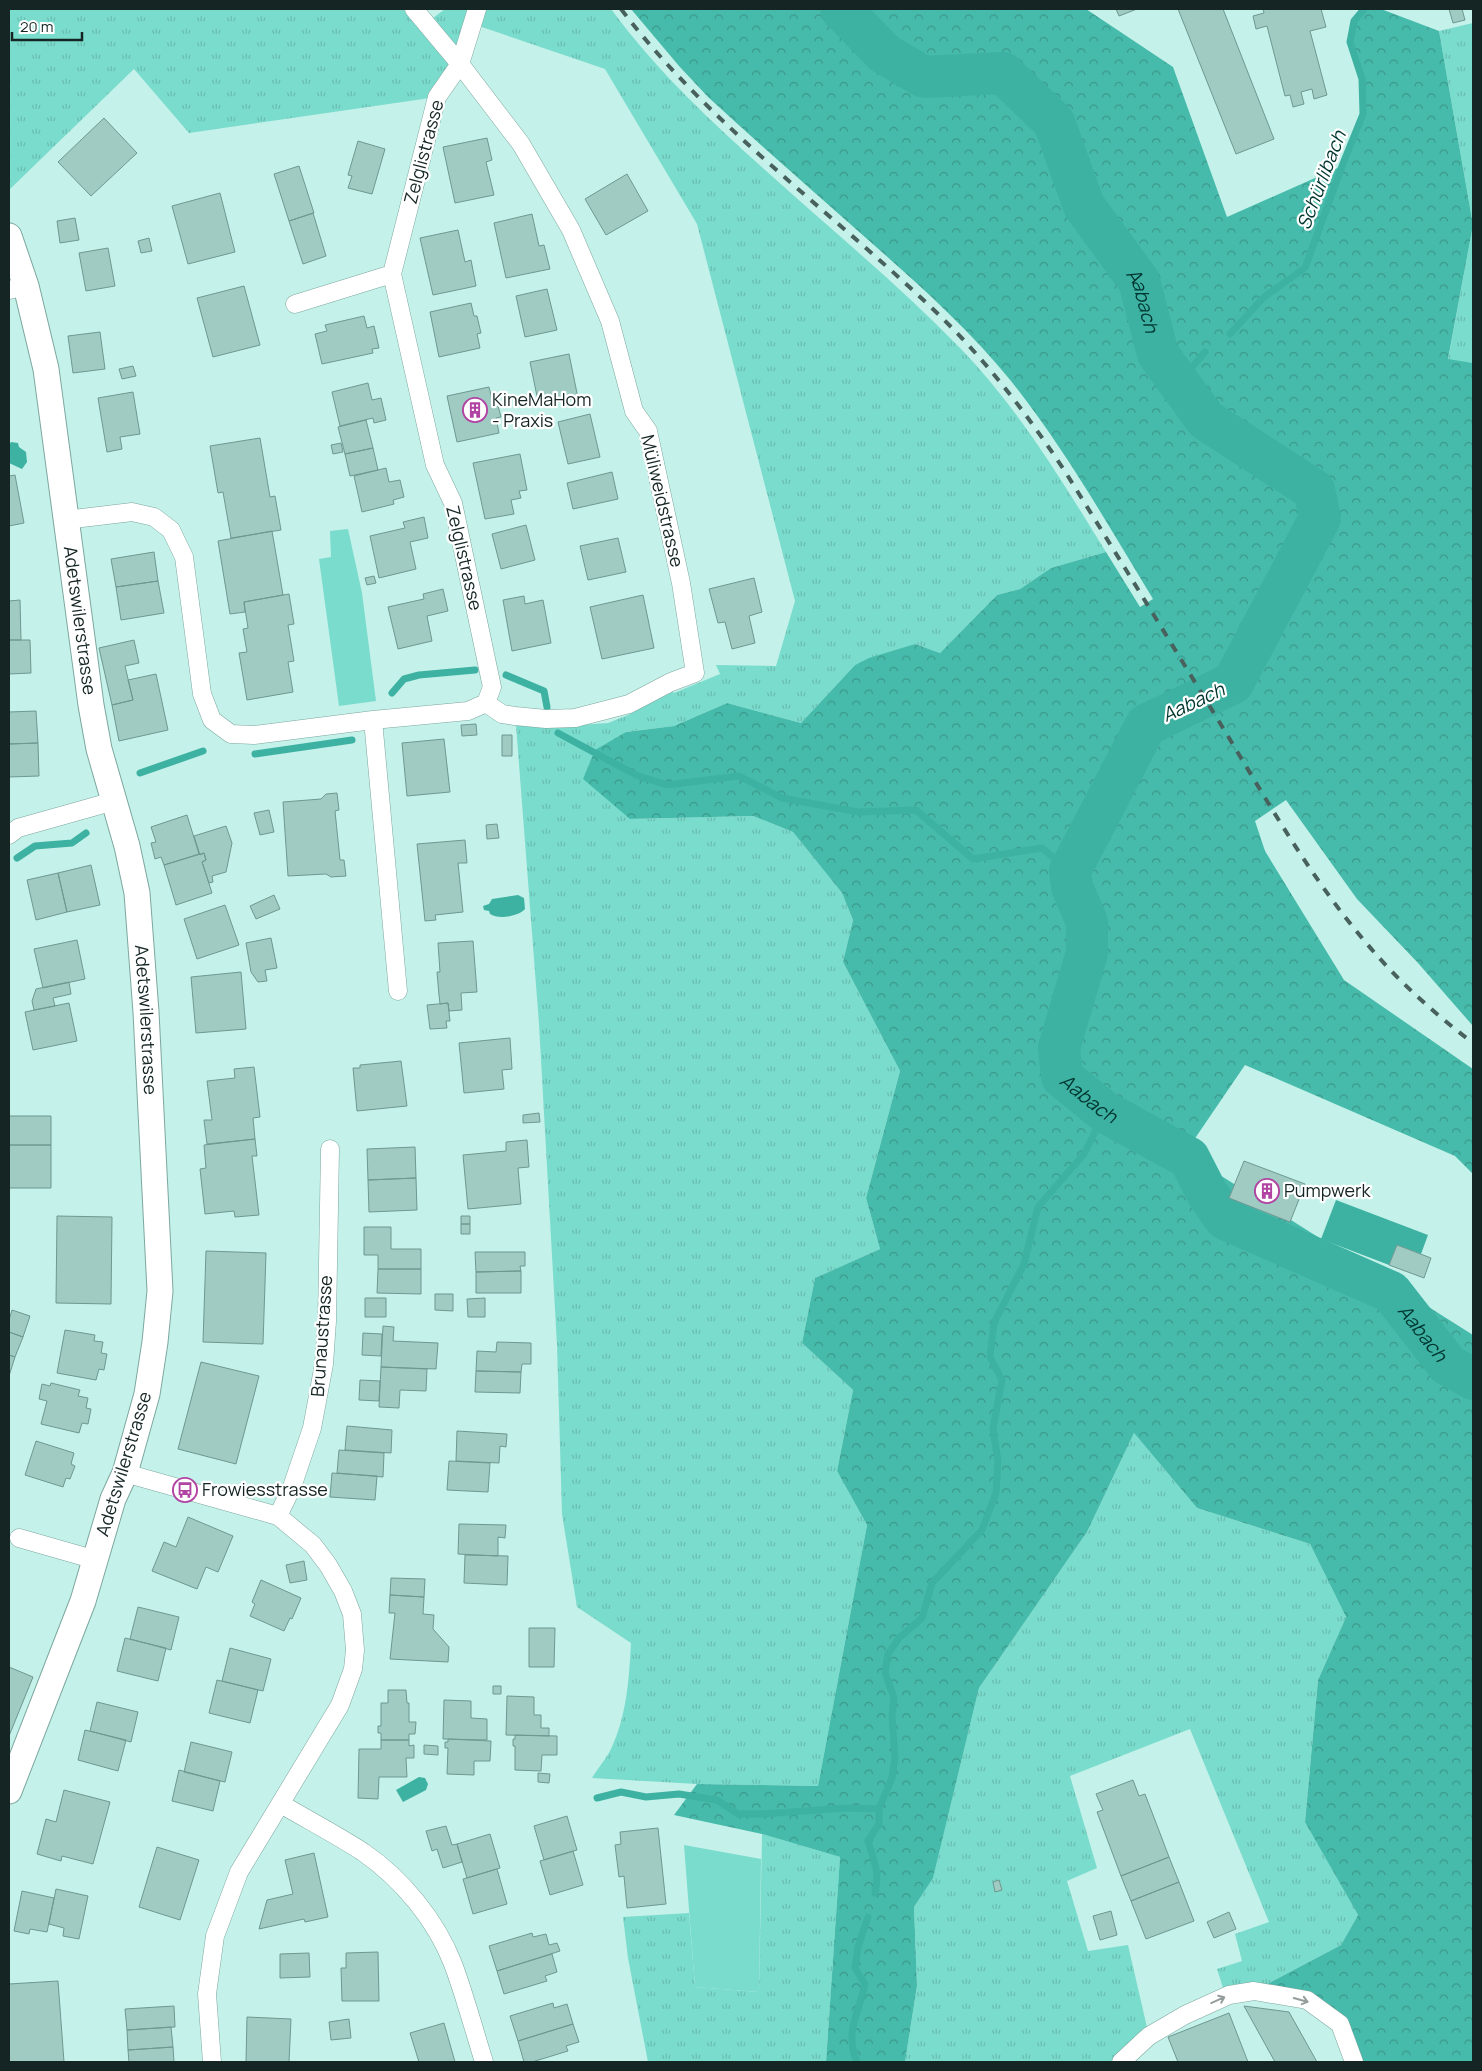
<svg xmlns="http://www.w3.org/2000/svg" width="1482" height="2071" viewBox="0 0 1482 2071" font-family="Manrope,sans-serif">
  <style>
    .grass { fill: url(#grass-tufts) }
    .forest { fill: url(#forest-crowns) }
    .garden { fill: #7adccd }
    .water { fill: #3db2a3 }
    .lines { fill: none; stroke-linecap: round; stroke-linejoin: round }
    .stream { stroke: #3db2a3; stroke-width: 7 }
    .river { stroke: #3db2a3; stroke-width: 42 }
    .building { fill: #9fcbc3; stroke: #6e9891 }
    .street-casing { stroke: #7ca79f; stroke-width: 19 }
    .secondary-casing { stroke: #7ca79f; stroke-width: 27 }
    .street { stroke: #fff; stroke-width: 18 }
    .secondary { stroke: #fff; stroke-width: 25 }
    .rail { stroke: #48615d; stroke-width: 4; stroke-dasharray: 9 9; stroke-linecap: butt }
    .oneway { stroke: #959d9c }
    .labels { text-anchor: middle; stroke-width: 4.5; stroke-linejoin: round; paint-order: stroke }
    .street-label { font-size: 18px; fill: #142523; stroke: #fff }
    .poi-label { font-size: 18px; fill: #142523; stroke: #fff; text-anchor: start }
    .water-label { font-size: 19px; font-style: italic; fill: #003630; stroke: #fff }
  </style>
  <defs>
    <pattern id="grass-tufts" width="24" height="20" patternUnits="userSpaceOnUse" patternTransform="scale(1.25)"><rect width="24" height="20" fill="#7adccd"/><path d="M3 7l-1-3M5 7V3M7 7l1-3M15 17l-1-3M17 17v-4M19 17l1-3" fill="none" stroke="#69bdb0"/></pattern>
    <pattern id="forest-crowns" width="20" height="18" patternUnits="userSpaceOnUse" patternTransform="scale(1.25)"><rect width="20" height="18" fill="#47bbab"/><path d="M2 6a3 3 0 1 1 6 0M12 15a3 3 0 1 1 6 0" fill="none" stroke="#3a988b"/></pattern>
  </defs>
  <rect width="100%" height="100%" fill="#c4f1e9"/>
  <!-- grass -->
  <path class="grass" d="M9,9h396l16,18 24,-18h166c42,57 91,104 143,151 69,63 142,122 207,189 58,60 101,132 145,203l-55,16 -31,21 -23,6 -57,58 -25,-9 -60,21 -54,58 -74,-20 -53,23 -49,6 5,87 123,-3 40,16 49,61 11,27 -10,42 57,109 -34,127 14,51 -65,29 -13,65 51,47 -16,81 30,54 -49,261 -121,-2 -105,-6c6,-10 14,-19 19,-29 16,-34 18,-70 20,-106l-54,-36 -15,-93 -5,-169 -18,-321 -23,-299 35,2 57,-4 20,-8 43,-25 3,3 46,-19 -4,-9 60,1 19,-65 -98,-377 -92,-155 -132,-45 -36,73 -248,36 -55,-64 -125,121z
    M1473,23v340l-25,-3 25,-135 -34,-194z
    M1134,1433l63,75 113,36 36,73 -28,63 -13,141 53,94 -17,30 -87,46 -28,6 -9,-28 25,-8 -7,-27 34,-12 -79,-193 -120,47 27,92 -30,13 21,70 40,-6 21,91 -28,26h-216l12,-76 -3,-79 19,-30 46,-189 108,-156z
    M762,1834l78,23 -14,205h-178l-20,-104 -5,-41 66,-4 6,74 64,5z"/>
  <!-- forest -->
  <path class="forest" d="M631,9h455l87,58 54,150 115,-51 21,-52 -1,-35 -12,-37 4,-21 10,-12h17l58,22 34,194 -25,134 25,4v663l-55,-63 -61,-64 -71,-99 -31,21 10,30 79,129 129,89v105l-18,-18 -210,-91 -60,88 288,182v727h-119l-14,-38 -33,-24 -53,-9 87,-46 17,-30 -53,-93 13,-142 28,-63 -36,-73 -113,-36 -63,-75 -47,99 -108,156 -46,190 -19,29 3,79 -12,76h-79l14,-205 -78,-23 -88,-19 23,-31 121,2 49,-261 -30,-54 16,-81 -51,-47 13,-65 65,-29 -14,-51 34,-127 -57,-109 10,-42 -11,-27 -49,-61 -40,-16 -123,3 -47,-40 12,-29 31,-18 48,-6 53,-23 74,20 54,-58 14,-7 46,-14 25,9 57,-58 23,-6 31,-21 55,-16 34,55 13,-8c-45,-74 -88,-150 -142,-218 -43,-53 -94,-98 -145,-143 -53,-47 -106,-93 -158,-141l-29,-31z"/>
  <!-- garden -->
  <path class="garden" d="M348,529l14,64 14,108 -37,5 -20,-147 12,-2 -1,-26z
    M684,1845l77,14 -2,133 -64,-5z"/>
  <!-- water -->
  <path class="water" d="M11,442l7,1 1,4 7,5 1,10 -5,7 -13,-6v-18z
    M518,895l6,3 1,11c-6,7 -26,11 -35,5l-1,-3 -5,-1 -1,-4 6,-2 3,-5z
    M1336,1200l92,35 -7,19 -24,-9 -8,20 -68,-26z
    M419,1777l6,1 3,6 -2,6 -23,12 -7,-12z"/>
  <g class="lines">
    <!-- stream -->
    <path class="stream" d="M1230,334l34,-37 41,-29 37,-102 21,-52 -1,-35 -12,-37 4,-21 10,-12
      M1179,382l26,-30
      M506,675l38,16 3,16
      M392,693l12,-14 15,-4 56,-5
      M558,733l80,43 29,9 72,-9 43,22 76,14 58,-2 57,49 69,-11 28,23
      M255,754l97,-14
      M140,773l63,-22
      M17,858l18,-12 37,-3 14,-10
      M597,1798l24,-6 25,5 33,-3 38,6 21,14h23l86,-6 32,1
      M875,1893c5,-19 -1,-33 -7,-52l11,-17v-15l13,-31 3,-21 -3,-41 2,-18 -9,-26 3,-18 11,-16 23,-20 10,-35 50,-53 14,-37 2,-32 -5,-32 9,-49 -12,-23 4,-34 30,-59 14,-57 46,-53 21,-42
      M857,2062c-13,-31 2,-48 8,-78l-10,-16 3,-21 10,-30"/>
    <!-- river -->
    <path class="river" id="s1" d="M841,9l44,45 39,23 79,-4 51,49 30,84 55,75 19,73 48,66 108,70 6,28 -87,165 -87,42 -76,146 2,16 15,35v31l-28,95 3,29 43,35 84,46 18,35 18,26 166,73 57,73 25,14"/>
  </g>
  <!-- building -->
  <path class="building" d="M1116,9h21l-18,7z
    M1178,9h45l51,130 -38,15z
    M1263,9h58l5,18 -16,4 17,64 -13,4 -2,-10 -11,3 3,12 -11,3 -3,-12 -5,1 -18,-70 -11,3 -3,-13 11,-3z
    M1449,9h13l3,11 -12,3z
    M104,118l33,35 -46,43 -33,-34z
    M487,138l5,22 -6,2 8,33 -39,8 -12,-56z
    M358,141l27,8 -13,45 -24,-6 4,-12 -4,-1z
    M299,166l15,47 -25,8 -15,-47z
    M627,174l21,37 -42,24 -21,-36z
    M220,193l15,59 -47,12 -16,-58z
    M313,213l13,43 -23,8 -14,-43z
    M532,214l7,32 5,-1 6,24 -44,9 -12,-55z
    M75,218l4,22 -19,3 -3,-22z
    M458,230l7,32 6,-2 5,26 -43,9 -13,-57z
    M149,238l3,13 -11,2 -3,-12z
    M108,248l7,38 -29,5 -7,-38z
    M244,286l16,59 -47,12 -16,-59z
    M547,289l10,41 -32,7 -9,-41z
    M471,303l3,13h3l4,17 -4,1 3,14 -41,9 -9,-45z
    M364,316l3,12 7,-2 5,22 -7,1 1,4 -51,11 -7,-30 12,-3 -2,-6z
    M100,332l5,37 -32,4 -5,-37z
    M569,354l9,44 -39,8 -9,-44z
    M133,366l3,10 -14,3 -3,-10z
    M368,383l4,17 9,-2 5,22 -12,3 -1,-5 -33,8 -8,-34z
    M489,387l4,16 4,-1 4,15 -5,1 3,15 -42,9 -10,-46z
    M133,392l7,42 -20,3 2,12 -15,3 -9,-54z
    M590,414l10,43 -32,7 -10,-42z
    M366,420l7,28 -28,6 -7,-27z
    M260,438l10,59 5,-1 6,34 -50,8 -8,-46 -5,1 -8,-47z
    M341,443l2,9 -10,2 -2,-9z
    M373,448l5,22 -28,6 -5,-22z
    M520,454l7,36 -8,1 2,7 -10,2 3,14 -29,5 -12,-56z
    M386,468l3,14 11,-2 4,17 -11,3 1,4 -32,8 -8,-36z
    M612,472l6,27 -45,10 -6,-26z
    M15,475l9,48 -15,3v-50z
    M424,517l4,21 -18,4 6,27 -37,9 -9,-42 35,-8 -2,-6z
    M526,525l9,35 -34,9 -9,-35z
    M272,531l11,64 -39,7 1,10 -15,2 -12,-73z
    M618,538l8,34 -38,8 -8,-34z
    M154,552l4,29 -42,6 -5,-28z
    M374,576l2,7 -9,2 -2,-7z
    M754,578l8,34 -13,4 6,27 -23,6 -7,-27 -7,1 -9,-34z
    M158,581l6,32 -43,7 -5,-33z
    M443,589l5,22 -21,5 5,25 -34,8 -10,-42 36,-8 -1,-5z
    M289,594l5,30 -6,1 6,36 -6,1 5,30 -46,8 -8,-47 8,-1 -4,-23 5,-1 -4,-26z
    M643,595l11,53 -52,11 -12,-52z
    M524,596l1,8 18,-4 8,43 -39,8 -9,-51z
    M20,600l1,40h-12v-39z
    M9,640h21l1,33 -22,1z
    M134,640l5,23 -14,3 8,34 -21,5 -13,-57z
    M156,674l12,56 -49,11 -7,-36 21,-5 -5,-20z
    M36,711l2,32 -29,1v-32z
    M476,724l1,11 -15,1 -1,-11z
    M502,735h10v21h-10z
    M444,739l6,53 -43,4 -5,-53z
    M38,743l1,33 -30,1v-33z
    M337,793l2,17 -4,1 5,49h4l2,16 -15,1 -5,-3 -38,2 -5,-74 38,-3 5,-5z
    M269,810l5,22 -14,3 -6,-22z
    M187,815l12,39 -35,11 -3,-8 -6,2 -4,-16 5,-1 -5,-15z
    M497,824l2,14 -12,1 -1,-14z
    M226,826l6,17 -6,29 -14,4 1,6 -4,1 -7,-21 4,-2 -2,-7 -4,2 -6,-19z
    M465,840l2,23h-9l5,49 -28,3 1,5 -11,1 -8,-77z
    M204,853l2,7 -4,2 10,31 -36,12 -12,-40z
    M91,865l9,40 -33,7 -9,-39z
    M58,873l9,39 -31,8 -9,-40z
    M274,895l6,14 -24,10 -6,-13z
    M225,905l14,40 -42,14 -13,-40z
    M271,938l6,30 -12,2 2,11 -9,1 -7,-10 -5,-29z
    M77,940l8,39 -42,9 -9,-39z
    M473,941l4,51 -16,1 1,17 -13,1 -1,-8 -8,1 -1,-9 -2,-23h3l-2,-29z
    M241,972l5,57 -50,4 -5,-56z
    M69,982l2,12 -18,4 2,8 -21,4 -2,-9 4,-12z
    M69,1003l8,38 -44,9 -8,-38z
    M448,1003l2,18h-4l1,7 -17,1 -3,-24z
    M510,1038l2,31 -10,1 2,19 -40,4 -5,-50z
    M401,1061l6,45 -50,5 -4,-43h7v-3z
    M254,1067l6,50 -7,1 2,21 -48,5 -3,-24h8l-5,-39 28,-3 -1,-9z
    M539,1113l1,9 -17,1v-8z
    M9,1116h42v29h-42z
    M255,1139l2,17h-5l7,59 -24,2 -1,-6 -29,3 -5,-45 6,-1 -2,-23z
    M527,1140l2,27 -11,1 3,36 -53,5 -5,-54 43,-4v-9z
    M9,1145h42v43h-42z
    M415,1147l1,31 -48,2 -1,-31z
    M1244,1161l61,23 -15,38 -61,-24z
    M416,1178l1,32 -48,2 -1,-32z
    M57,1216l55,1 -1,87 -55,-1z
    M461,1216h9v8h-9z
    M461,1224h9v10h-9z
    M364,1227h27v22h30v20h-43v-14h-14z
    M1397,1245l34,13 -7,20 -35,-13z
    M206,1251l60,2 -3,91 -60,-2z
    M475,1252h50v14h-5l1,5 -45,1z
    M378,1269h43v25l-44,-1z
    M521,1271v22h-45v-21z
    M435,1294h18v17l-18,-1z
    M365,1298h21v19h-21z
    M485,1298v19h-17l-1,-18z
    M12,1310l18,6 -7,21 -14,-5v-12z
    M383,1326l11,1 -1,14 45,2 -2,26 -55,-2z
    M65,1330l30,5 -1,6 9,1 -2,11 6,1 -3,16 -5,-1 -3,11 -39,-7z
    M9,1332l14,5 -8,20 -6,-2z
    M363,1333l19,1 -1,22 -19,-1z
    M497,1342l34,1v21h-9l-1,8 -45,-1 1,-20 19,1z
    M9,1355l6,2 -6,19z
    M201,1362l58,14 -23,88 -58,-15z
    M381,1367l46,2 -1,22 -26,-1 -1,18 -20,-1z
    M476,1371l45,1 -1,21 -45,-1z
    M360,1380l20,1 -1,20 -20,-1z
    M51,1383l29,7 -2,6 10,2 -2,10 5,1 -3,15 -6,-1 -3,10 -38,-9 6,-23 -8,-2 3,-15 8,2z
    M347,1426l45,4 -1,23 -46,-3z
    M457,1431l50,3 -1,13 -6,-1 -1,17 -43,-2z
    M36,1441l38,12 -3,11 4,2 -5,13 -4,-1 -3,9 -38,-12z
    M339,1450l45,3 -1,24 -46,-4z
    M449,1461l41,2 -2,29 -41,-2z
    M332,1473l45,3 -2,24 -45,-3z
    M188,1517l45,19 -15,36 -12,-5 -9,22 -45,-18 12,-29 12,5z
    M459,1524l47,1 -1,13 -7,-1v19l-40,-2z
    M465,1555l43,1 -1,29 -43,-2z
    M304,1561l3,19 -17,3 -4,-18z
    M391,1578l34,1 -1,18 -34,-2z
    M261,1580l40,18 -9,21 -2,-1 -6,13 -34,-15 5,-12 -3,-2z
    M390,1595l34,2 -1,17 11,1 -1,14 16,18 -1,15 -58,-3 5,-46h-6z
    M138,1607l41,10 -8,33 -41,-11z
    M529,1628h26l-1,39h-25z
    M125,1638l41,10 -8,33 -41,-10z
    M230,1648l41,11 -8,32 -41,-10z
    M9,1667l24,10 -24,59z
    M217,1680l41,10 -8,33 -41,-10z
    M493,1686h8v8h-8z
    M388,1690h18l1,13h2v19h7l-1,12h-6v6h-28v-7h-3v-7h3v-23h7z
    M507,1696l27,1v18h7v13h8v8l-43,-1z
    M444,1700l27,1v17l16,1v21l-44,-1z
    M97,1702l41,10 -7,30 -41,-11z
    M85,1730l41,10 -8,31 -40,-11z
    M515,1735l42,1v19h-15l-1,16 -26,-1v-24h-2v-7h2z
    M448,1739l43,2 -1,20h-16v14l-27,-1 1,-26h-3v-6h3z
    M381,1740h28v6l5,-1v13h-8l1,19h-28l-1,22 -20,-1 1,-49h22z
    M191,1742l41,10 -7,30 -41,-10z
    M424,1745l14,1v9l-14,-1z
    M179,1770l41,11 -7,30 -41,-10z
    M538,1773l12,1 -1,9 -11,-1z
    M1133,1780l6,16 6,-2 24,63 -48,19 -24,-64 6,-2 -7,-16z
    M64,1790l46,12 -17,62 -31,-8 -1,5 -24,-7 9,-35 10,3z
    M567,1816l10,34 -33,10 -10,-34z
    M446,1826l6,19 5,-1 5,18 -19,6 -6,-19 -5,2 -6,-20z
    M658,1828l8,76 -39,4 -3,-32 -5,1 -4,-32 6,-1 -1,-12z
    M490,1834l10,34 -33,10 -10,-34z
    M157,1847l42,13 -19,60 -41,-13z
    M573,1851l10,34 -33,10 -10,-34z
    M314,1853l14,64 -23,5 -1,-3 -45,10 8,-29 26,-6 -8,-34z
    M1169,1857l10,25 -48,19 -10,-25z
    M497,1869l10,35 -34,10 -10,-35z
    M999,1880l3,10 -7,2 -2,-10z
    M1179,1882l15,39 -48,18 -15,-38z
    M56,1889l32,7 -9,43 -16,-3 1,-8 -15,-4z
    M22,1891l32,7 -7,34 -17,-3 -1,5 -15,-3z
    M1111,1911l6,24 -17,5 -7,-24z
    M1229,1912l7,17 -22,9 -7,-16z
    M532,1933l1,4 13,-3 3,11 8,-2 3,8 -63,20 -8,-25z
    M378,1952l1,49h-37l-1,-33h5v-15z
    M309,1953l1,24 -30,1v-24z
    M552,1954l5,18 -12,4 2,5 -43,13 -7,-23z
    M58,1981l6,81h-55v-78z
    M553,2003l1,5 13,-4 6,20 -55,17 -8,-25z
    M174,2006l1,21 -48,3 -2,-21z
    M1244,2006l45,6 28,50h-42z
    M1229,2013l19,49h-70l-10,-25z
    M247,2017l44,2 -2,43h-43z
    M349,2019l2,19 -20,2 -2,-18z
    M444,2023l11,39h-36l-9,-29z
    M573,2024l6,18 -13,4 2,5 -36,11h-8l-6,-21z
    M171,2027l2,20 -45,3 -1,-20z
    M173,2047l1,15h-45l-1,-12z"/>
  <g class="lines">
    <defs>
      <path id="street" d="M414,9l46,55 61,80 50,86 39,91 24,90 14,20 33,152 14,90 -24,9 -42,22 -54,14 -29,1 -31,-3 -13,-2 -16,-11
        M9,290l17,-4
        M295,304l97,-30
        M65,520l67,-8 22,5 17,13 13,27 18,137 10,26 19,14 23,1 119,-15 95,-9 18,-8 6,-16 -39,-184 -18,-38 -43,-191 45,-177 23,-33 17,-55
        M373,720l25,271
        M9,835l9,-7 96,-27
        M125,1473l153,43 35,29 15,20 15,26 9,23 3,36 -2,19 -13,36 -101,167 -24,64 -8,58 5,68
        M278,1516l14,-29 20,-59 12,-64 3,-43 3,-172
        M19,1538l77,22
        M281,1804c27,16 56,31 82,48 39,27 73,68 90,112 12,32 21,66 31,98
        M1121,2062l28,-26 36,-21 44,-20 25,-4 53,9 33,24 14,38"/>
      <g id="secondary">
        <path id="s2" d="M9,236l17,50 20,83 45,336 8,44 28,97 10,47 9,119 14,279 -5,51 -8,52 -22,79 -12,26 -30,102 -74,190"/>
      </g>
    </defs>
    <!-- street casing -->
    <use href="#street" class="street-casing"/>
    <!-- secondary casing -->
    <use href="#secondary" class="secondary-casing"/>
    <!-- street -->
    <use href="#street" class="street"/>
    <!-- secondary -->
    <use href="#secondary" class="secondary"/>
    <!-- rail -->
    <path class="rail" d="M621,9c89,117 210,202 315,303 50,48 92,103 130,161 53,85 105,170 157,255 45,74 88,151 145,217 31,37 67,69 105,98"/>
  </g>
  <!-- one-way arrows -->
  <defs><path id="oneway-shaft" d="M-6 0H5M1.5-3L5.5 0L1.5 3" fill="none" stroke-width="1.6" stroke-linecap="round" stroke-linejoin="round" transform="scale(1.25)"/></defs>
  <g class="oneway">
    <use href="#oneway-shaft" transform="translate(1218 2000) rotate(-24)"/>
    <use href="#oneway-shaft" transform="translate(1301 2000) rotate(16)"/>
  </g>
  <!-- icons -->
  <defs>
    <symbol id="building-ring" viewBox="-11 -11 22 22"><circle r="9.5" fill="#fff" stroke="#b144a3" stroke-width="1.5"/><path d="M-4-6H4V6H1V3H-1V6H-4ZM-2.5-4.3h1.7v1.8h-1.7ZM.8-4.3h1.7v1.8H.8ZM-2.5-1h1.7V.8h-1.7ZM.8-1h1.7V.8H.8Z" fill="#b144a3"/></symbol>
    <symbol id="bus-ring" viewBox="-11 -11 22 22"><circle r="9.5" fill="#fff" stroke="#b144a3" stroke-width="1.5"/><path d="M-5-6H5V4H4V6H2V4H-2V6H-4V4H-5ZM-3.5-4V0h7V-4ZM-3.5 1.2v1.5H-2V1.2ZM2 1.2v1.5H3.5V1.2Z" fill="#b144a3"/></symbol>
  </defs>
  <g fill-rule="evenodd">
    <use href="#building-ring" x="461" y="396" width="28" height="28"/>
    <use href="#building-ring" x="1253" y="1177" width="28" height="28"/>
    <use href="#bus-ring" x="171" y="1476" width="28" height="28"/>
  </g>
  <g class="labels">
    <!-- street labels -->
    <g class="street-label">
      <text transform="translate(424 152) rotate(-75)" y="6">Zelglistrasse</text>
      <text transform="translate(662 501) rotate(77)" y="6">Müliweidstrasse</text>
      <text transform="translate(464 558) rotate(77)" y="6">Zelglistrasse</text>
      <text dy="6" stroke="none"><textPath href="#s2" startOffset="392">Adetswilerstrasse</textPath></text>
      <text dy="6" stroke="none"><textPath href="#s2" startOffset="798">Adetswilerstrasse</textPath></text>
      <text transform="translate(322 1336) rotate(-86)" y="6">Brunaustrasse</text>
      <text transform="translate(124 1464) rotate(-73)" y="6">Adetswilerstrasse</text>
    </g>
    <!-- poi labels -->
    <g class="poi-label">
      <text x="492" y="406">KineMaHom<tspan x="492" dy="21">- Praxis</tspan></text>
      <text x="1284" y="1197">Pumpwerk</text>
      <text x="202" y="1496">Frowiesstrasse</text>
    </g>
    <!-- water labels -->
    <g class="water-label">
      <text transform="translate(1321 180) rotate(-69)" y="7">Schürlibach</text>
      <text dy="7" stroke="none"><textPath href="#s1" startOffset="460">Aabach</textPath></text>
      <text transform="translate(1193 702) rotate(-25)" y="7">Aabach</text>
      <text dy="7" stroke="none"><textPath href="#s1" startOffset="1450">Aabach</textPath></text>
      <text dy="7" stroke="none"><textPath href="#s1" startOffset="1871">Aabach</textPath></text>
    </g>
  </g>
  <!-- border -->
  <rect width="1482" height="2071" fill="none" stroke="#142523" stroke-width="20"/>
  <!-- scale -->
  <path d="M12 32v8h70v-8" fill="none" stroke="#142523" stroke-width="2.5"/>
  <text x="20" y="32" font-size="15" fill="#142523" stroke="#ffffff" stroke-width="4" paint-order="stroke">20 m</text>
</svg>
